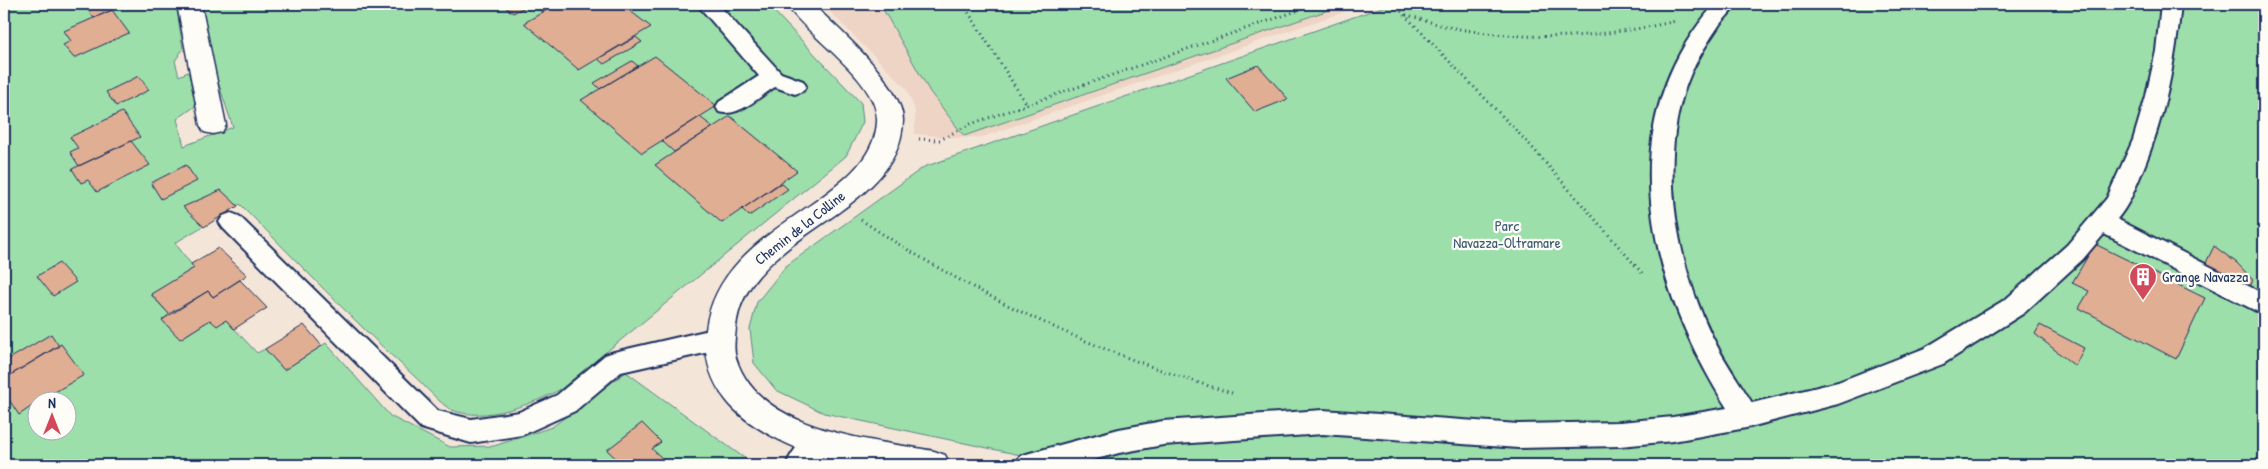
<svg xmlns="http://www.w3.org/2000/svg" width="2268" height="469" viewBox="0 0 2268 469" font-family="'Patrick Hand',sans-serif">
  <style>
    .built { fill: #eed4c4 }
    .green { fill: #9ddfaa; stroke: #5c8784; fill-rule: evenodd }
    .building { fill: #e0ae93; stroke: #1b2f5e }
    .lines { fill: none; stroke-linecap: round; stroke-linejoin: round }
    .lane-casing { stroke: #1b2f5e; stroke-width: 4 }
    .street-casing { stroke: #1b2f5e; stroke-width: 3 }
    .secondary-casing { stroke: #1b2f5e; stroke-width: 3 }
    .path { stroke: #1b2f5e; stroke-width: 3; stroke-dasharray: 1 4; stroke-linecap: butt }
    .lane { fill: #fdfcf7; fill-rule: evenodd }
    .street { fill: #fdfcf7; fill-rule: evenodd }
    .secondary { fill: #fdfcf7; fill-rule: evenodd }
    .labels { text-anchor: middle; stroke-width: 4.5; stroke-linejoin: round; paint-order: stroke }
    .park-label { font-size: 15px; fill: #3c5b71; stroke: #fdfcf7 }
    .street-label { font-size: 15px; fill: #1b2f5e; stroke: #fdfcf7 }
    .poi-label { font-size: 15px; fill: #1b2f5e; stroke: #fdfcf7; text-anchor: start }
  </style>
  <rect width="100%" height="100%" fill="#f4e5d9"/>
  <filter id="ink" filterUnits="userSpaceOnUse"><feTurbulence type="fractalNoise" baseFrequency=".02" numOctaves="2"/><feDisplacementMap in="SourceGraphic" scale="10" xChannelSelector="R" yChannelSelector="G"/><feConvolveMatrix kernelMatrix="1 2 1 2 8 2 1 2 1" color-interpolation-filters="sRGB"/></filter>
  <g filter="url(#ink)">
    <!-- built -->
    <path class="built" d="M841,4h526l-385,133 -24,1 -43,-4v-24l-9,-22 -75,-75v-5z"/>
    <!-- green -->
    <path class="green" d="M4,4h172l7,45 -8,12 4,15 9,-4 9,33 -20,14 7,27 49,-19 -18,-54 -14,-69h566l94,99 2,19 -17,34 -285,233c-28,15 -77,34 -109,21 -11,-5 -29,-26 -39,-35 -60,-54 -116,-114 -173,-171l-65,39 19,25 -43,27 18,19 -7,6 18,19 30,-19h16l31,33 8,-4 19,21 42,-27 64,73 60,31 44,-1 58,-19 74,-55 128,93h-750zM38,402h30v30h-30z
      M880,4h466l-382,132 -34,-44z
      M1391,4h873v461h-1197l-243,-52 -48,-23 -22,-27 -4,-34 7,-27 29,-36 138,-99z"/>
    <!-- building -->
    <path class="building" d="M83,4h22l7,6 -18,8z
      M502,4h29l-18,9z
      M533,4h24l-15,8z
      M557,4h64l30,23 -72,43 -55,-47z
      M112,10l17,23 -55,25 -11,-13 8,-4 -7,-10z
      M636,37l6,5 -38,22 -6,-5z
      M655,56l62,50 -75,47 -61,-53z
      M632,61l6,5 -38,23 -6,-6z
      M1258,65l30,34 -33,13 -29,-34z
      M139,76l10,14 -33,16 -10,-14z
      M122,112l18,25 -61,29 -9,-14 8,-4 -8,-11z
      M730,116l67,55 -75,52 -67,-58z
      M700,117l13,10 -39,25 -12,-11z
      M131,141l19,24 -53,27 -9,-12 -7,3 -9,-14z
      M186,165l11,16 -36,18 -10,-16z
      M781,183l7,6 -39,27 -7,-7z
      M221,190l17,16 -34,21 -21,-20z
      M2095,244l110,54 -29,61 -97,-51 10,-17 -17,-8z
      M2214,246l23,17 16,17 -3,7 -45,-22z
      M218,248l29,27 -34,22 -5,-6 -39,23 -18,-20 43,-26 -3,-4z
      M59,263l17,19 -23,14 -16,-20z
      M240,280l27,28 -33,21 -8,-9 -9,6 -7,-6 -30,19 -18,-19 46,-29 5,6z
      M304,325l18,21 -38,24 -19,-21z
      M2040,325l44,23 -9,18 -40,-32z
      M51,334l8,12 -55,33v-17z
      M61,344l23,31 -46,27 -19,13 -15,-23v-13z
      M642,423l19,19 -9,7 10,9 -8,7h-31l-16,-15z"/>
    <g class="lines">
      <defs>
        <path id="lane" d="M697,4h21l63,69 22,8 3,5 -3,5 -8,3 -20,-7c-15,9 -37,31 -56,25l-3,-5 3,-5 40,-26z
          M1715,4h22c-5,7 -11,13 -17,20 -11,16 -21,32 -29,49 -35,81 -16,188 22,265 11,23 26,43 39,65l86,-21 87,-34 81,-49 61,-54 40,-47 26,-58 13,-44 10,-45 5,-47h20c-6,59 -16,113 -39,168 -7,17 -13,33 -25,47l147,75v21l-160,-81 -21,25 -59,54 -81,51 -105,40 -92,24 -73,13 -53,5 -102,2 -195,-14 -160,11 -44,8 -45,12h-58l4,-9 10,-3 89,-24 44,-8 160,-11 195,14 102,-2 53,-5 54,-9c-78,-124 -120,-283 -12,-404z
          M231,213l8,3 199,195 33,8 48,-7 38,-17 48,-40 9,-3 104,-24 9,4 4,7 -4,7 -9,4 -97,22 -46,39 -53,24 -51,8 -50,-15 -198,-200 -4,-6 4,-6z
          M820,429l10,4 3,8 -16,24h-31c6,-14 19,-31 34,-36z"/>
        <path id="street" d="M177,4h24l25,121 -4,7 -9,2 -9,-2 -4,-7z"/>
        <path id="secondary" d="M786,4h26c25,23 92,82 91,117 -3,95 -159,112 -167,207 -1,11 -3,20 0,30 23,74 134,81 198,93l11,4 5,10c-29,0 -59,2 -87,0 -42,-2 -112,-32 -137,-65 -17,-21 -22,-44 -20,-70 12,-108 166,-126 171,-208 3,-41 -71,-86 -91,-118z"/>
      </defs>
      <!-- lane casing -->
      <use href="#lane" class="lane-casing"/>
      <!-- street casing -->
      <use href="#street" class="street-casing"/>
      <!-- secondary casing -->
      <use href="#secondary" class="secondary-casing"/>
      <!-- path -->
      <path class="path" d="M963,4l64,101
        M1394,4l136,141 112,128
        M1406,15c16,4 31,10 48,13 75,14 148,10 222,-7
        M919,139l21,1 28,-15 349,-121
        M861,220c118,78 236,133 371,173"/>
      <!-- lane -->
      <use href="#lane" class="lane"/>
      <!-- street -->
      <use href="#street" class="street"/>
      <!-- secondary -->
      <use href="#secondary" class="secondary"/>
    </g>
  </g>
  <!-- icons -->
  <defs>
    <symbol id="building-pin" viewBox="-11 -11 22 30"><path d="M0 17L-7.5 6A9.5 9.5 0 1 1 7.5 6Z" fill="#d1495b" stroke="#fdfcf7"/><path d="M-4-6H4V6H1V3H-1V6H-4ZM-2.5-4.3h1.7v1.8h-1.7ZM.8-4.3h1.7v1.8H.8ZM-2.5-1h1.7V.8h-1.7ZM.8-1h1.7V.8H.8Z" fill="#fff"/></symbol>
  </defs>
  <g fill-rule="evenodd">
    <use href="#building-pin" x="2127" y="261" width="32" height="43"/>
  </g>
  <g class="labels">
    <!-- park labels -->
    <g class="park-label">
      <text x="1507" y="231">Parc<tspan x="1507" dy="17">Navazza-Oltramare</tspan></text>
    </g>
    <!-- street labels -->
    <g class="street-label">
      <text transform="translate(800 228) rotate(-38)" y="5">Chemin de la Colline</text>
    </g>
    <!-- poi labels -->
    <g class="poi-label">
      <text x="2162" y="282">Grange Navazza</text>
    </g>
  </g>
  <!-- margin -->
  <rect width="2268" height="469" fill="none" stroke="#fdfcf7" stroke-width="20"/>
  <rect x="10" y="10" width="2248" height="449" fill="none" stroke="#1b2f5e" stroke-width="2" filter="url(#ink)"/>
  <!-- north arrow -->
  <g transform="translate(52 416)"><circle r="24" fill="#fdfcf7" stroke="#a3aaba"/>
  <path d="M0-4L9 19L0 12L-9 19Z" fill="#d1495b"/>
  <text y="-8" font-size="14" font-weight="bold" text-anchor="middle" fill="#1b2f5e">N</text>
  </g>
</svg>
